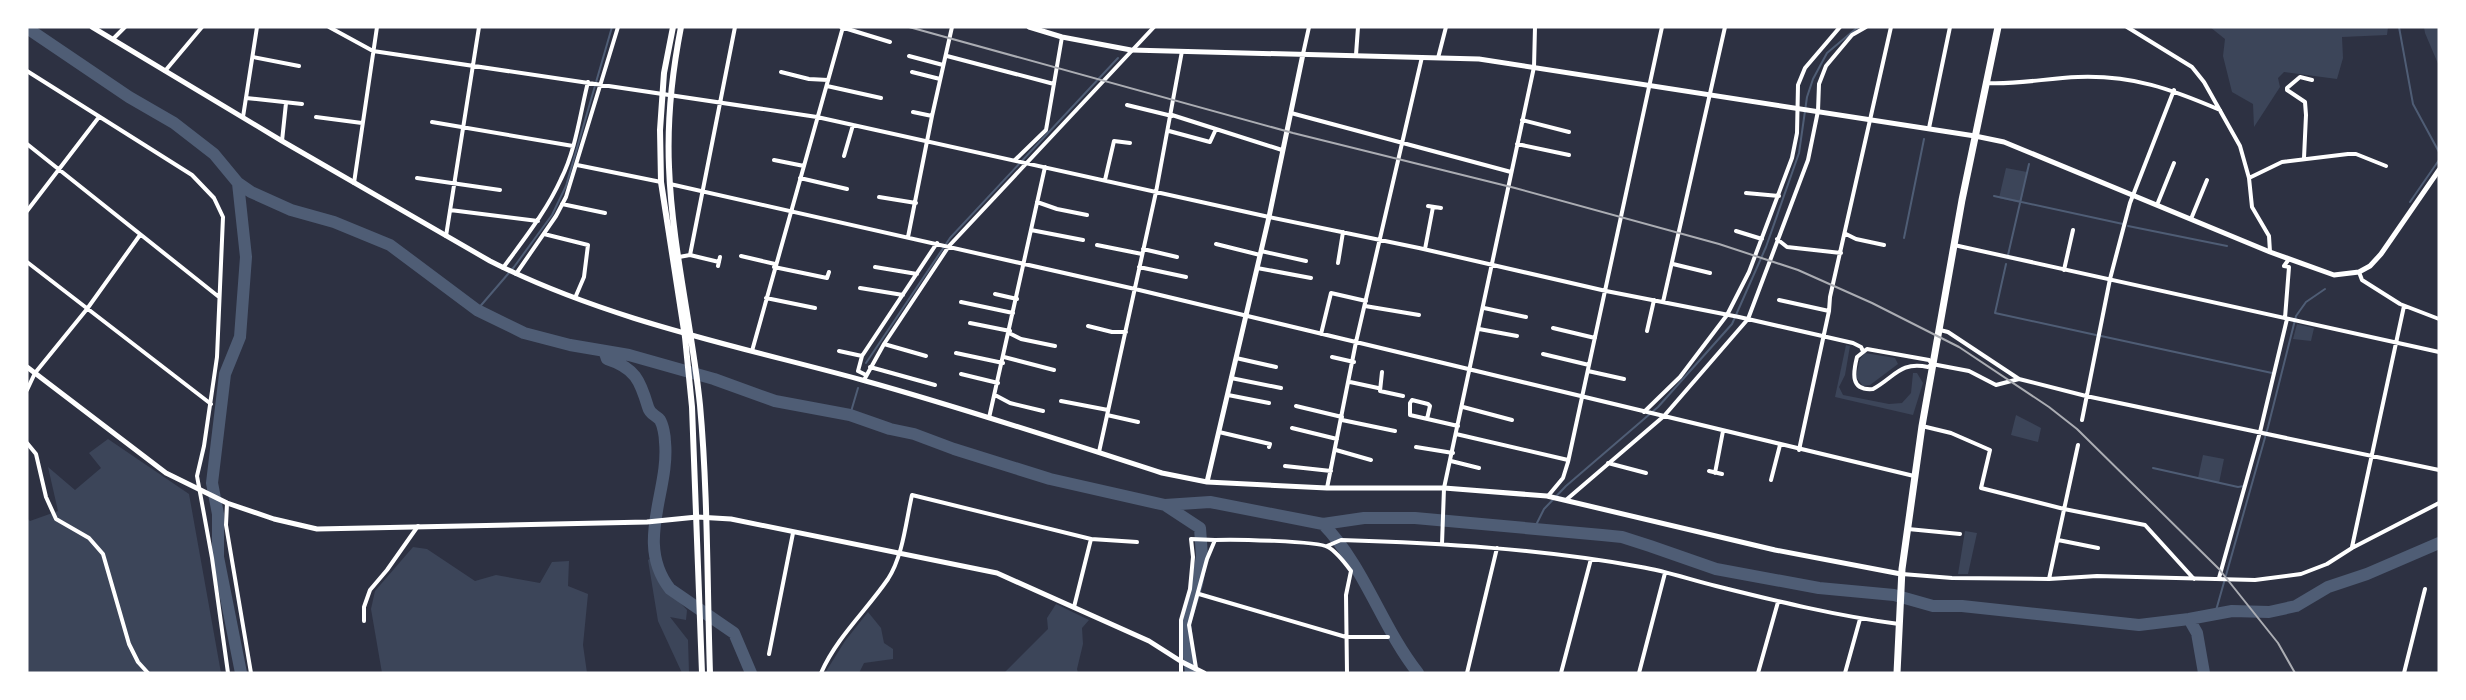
<svg xmlns="http://www.w3.org/2000/svg" width="2466" height="700" viewBox="0 0 2466 700" font-family="'Playfair Display',serif">
  <style>
    .green { fill: #3c4559 }
    .lines { fill: none; stroke-linecap: round; stroke-linejoin: round }
    .stream { stroke: #4f5d75; stroke-width: 2 }
    .river { stroke: #4f5d75; stroke-width: 12 }
    .minor { stroke: #fff; stroke-width: 4 }
    .tertiary { stroke: #fff; stroke-width: 5 }
    .secondary { stroke: #fff; stroke-width: 6 }
    .trunk { stroke: #fff; stroke-width: 7 }
    .rail { stroke: #abadb3; stroke-width: 2 }
  </style>
  <rect width="100%" height="100%" fill="#2d3142"/>
  <!-- green -->
  <path class="green" d="M2210,27h178l-1,8 -45,2 1,21 -6,21 -53,-7 -6,6 2,9 -26,40 -1,-23 -21,-12 -9,-36 2,-17z
    M2424,27h15v39l-14,-33z
    M2006,168l21,4 -6,31 -22,-5z
    M2297,324l17,4 -3,13 -18,-2z
    M1846,345l4,1 -5,29 -6,12 4,8 46,9 13,-1 9,-10 2,-20h4l6,10 -10,32 -78,-18z
    M1865,353l30,5 3,6 -28,21 -7,1 -7,-9 4,-18z
    M2016,415l25,13 -3,14 -27,-7z
    M108,439l81,55 32,179h-194v-155l3,3 28,-10 -10,-44 27,23 26,-22 -12,-15z
    M2203,455l21,4 -5,24 -21,-5z
    M1965,531l12,2 -9,41h-10z
    M413,547l14,2 48,32 21,-6 44,8 12,-21 17,-1 -1,25 20,8 -5,51 4,28h-205l-11,-64 4,-18z
    M654,556l6,25 27,29 -1,10 -16,-3 18,23 1,33h-7l-24,-52 -10,-61z
    M1056,604l33,16 -7,8 1,16 -6,25 1,4h-74l44,-44 -1,-11z
    M868,612l13,16 3,15 9,6v10l-29,4 -5,10h-34l20,-32z"/>
  <g class="lines">
    <!-- stream -->
    <path class="stream" d="M2399,27l14,77 26,48
      M1994,196l129,28
      M2410,202l29,-42
      M2128,226l99,20
      M1904,238l20,-99
      M2008,255l21,-91
      M2006,264l-11,49 101,22
      M477,310l37,-43 38,-52 14,-29 46,-159
      M2101,336l171,37
      M866,363l84,-125 168,-180
      M850,415l8,-27
      M2153,468l85,19 6,-1
      M1538,529l-2,-4 8,-16 22,-23 92,-79 74,-83 34,-77 33,-94 8,-56 6,-18 14,-26 31,-26
      M2215,614l53,-187 28,-111 10,-14 19,-13"/>
    <!-- river -->
    <path class="river" d="M27,28l102,69 45,26 40,31 24,29 13,9 40,18 43,12 56,23 87,65 47,23 46,12 59,10 85,24 61,22 75,14 40,14 24,5 40,15 96,30 115,26 45,-3 113,22 41,-6h51l187,17 20,2 28,9 66,23 103,19 75,7 39,11h29l177,19 50,-6 43,-8 37,1 27,-6 32,-19 39,-13 72,-31
      M238,183l8,74 -6,80 -15,37 -13,109 6,31v43l23,116
      M605,353l2,6c28,9 33,21 41,48 2,8 8,8 12,13 3,5 5,16 5,22 5,49 -31,101 5,147l64,44 17,40
      M1165,505l35,23 2,28 -5,28 -12,39 6,50
      M1323,524c42,43 58,102 95,149
      M2189,619l8,14 7,40"/>
    <!-- minor -->
    <path class="minor" d="M329,27l44,24 444,66 452,100 150,31 187,43 133,26 114,26 8,4 2,4
      M841,27l49,15
      M2127,27l65,40 12,15 36,64 9,32 3,29 17,29 1,16
      M113,39l12,-12
      M1303,54l6,-27
      M1356,55l2,-28
      M909,56l34,9
      M947,56l107,28
      M253,57l46,9
      M1438,58l8,-31
      M27,71l165,104 22,23 9,19 -6,140 -13,89 -7,30 15,82 16,115
      M165,71l37,-44
      M781,72l28,7 19,1
      M912,72l28,7
      M1986,83c31,2 61,-5 92,-6 55,-2 93,12 142,33
      M827,86l54,12
      M246,98l56,6
      M1127,105l45,11
      M913,112l19,4
      M1291,113l220,59
      M1172,115l110,35
      M243,117l14,-90
      M316,117l46,6
      M1522,120l47,12
      M432,122l141,24
      M1929,128l21,-101
      M1169,131l41,11 6,-13
      M282,141l4,-38
      M27,144l192,153
      M1517,144l52,11
      M844,156l9,-31
      M2304,158l2,-43 -1,-13 -18,-12v-2l13,-11 12,3
      M774,160l30,6
      M1015,160l31,-30 16,-93
      M577,165l84,17
      M417,178l83,12
      M800,178l47,11
      M2249,178l33,-16 66,-8h8l30,12
      M1105,180l9,-39 16,2
      M354,183l23,-156
      M670,184l465,105 779,187
      M1746,193l33,3
      M879,197l37,6
      M1037,202l20,7 30,6
      M562,204l43,9
      M2157,205l17,-42
      M1428,206l13,2
      M450,210l88,11
      M27,211l72,-94
      M2191,219l16,-39
      M1031,230l52,10
      M1736,231l26,8
      M544,234l44,11 -4,32 -9,21
      M1846,234l10,5 28,6
      M446,236l33,-209
      M908,237l24,-121 20,-89
      M1777,239l10,8 54,6
      M1216,244l44,11
      M1097,245l45,9
      M1954,245l485,107
      M1143,249l34,8
      M1425,249l8,-42
      M1261,251l45,10
      M690,255l29,7
      M741,256l34,8
      M679,257l11,-2 45,-228
      M27,262l184,142
      M1338,263l5,-31
      M1673,264l37,9
      M718,266l2,-9
      M774,267l53,11 2,-6
      M875,267l42,7
      M1139,267l47,10
      M503,268c21,-29 43,-56 58,-89 15,-30 19,-65 27,-97
      M1257,268l54,10
      M2064,270l9,-40
      M2359,272l3,8 38,24 39,15
      M516,274l40,-58 10,-19 52,-170
      M860,288l43,7
      M995,294l22,5
      M766,298l49,10
      M1779,300l50,11
      M961,302l52,11
      M1663,302l62,-275
      M1365,306l54,9
      M1484,308l42,9
      M2285,318l4,-51 -5,-1 5,-7
      M970,323l40,8
      M1088,326l24,6h14
      M1553,328l42,10
      M1479,329l38,7
      M1940,330l8,2 71,47
      M1647,331l7,-31
      M1009,333l12,6 34,7
      M1321,334l10,-41 35,8
      M884,344l42,12
      M752,351l91,-324
      M839,351l23,5
      M956,353l47,10
      M1543,354l46,11
      M1004,357l50,13
      M1332,357l22,5
      M1236,358l40,9
      M1932,364l-3,-4 -62,-11 -10,8c-4,16 -7,34 16,32 22,-12 27,-28 55,-22l4,-3 37,7 27,14 23,-6 67,17 353,74
      M870,367l65,18
      M1588,371l36,8
      M1382,372l-2,19 23,5
      M961,374l37,9
      M866,375l-8,-4 4,-15 75,-113
      M1231,378l50,10
      M864,380l20,-36 65,-98 205,-219
      M1350,382l28,6
      M27,390l8,-17 52,-64 53,-74
      M995,395l15,8 33,8
      M1228,395l41,8
      M1061,401l47,9
      M1296,406l46,11
      M1463,407l49,13
      M1644,412l36,-35 47,-62 22,-43 43,-114 5,-25 1,-48 7,-17 35,-41
      M1107,415l31,7
      M989,418l56,-251
      M1427,419l3,-13 -2,-2 -16,-4 -2,3v12l48,11
      M1342,420l53,11
      M2082,420l28,-141 20,-76 44,-113
      M1922,426l29,7 39,17 -9,38 83,21 81,16 49,54
      M1292,428l45,11
      M1219,432l51,12 -1,3
      M1456,434l112,26
      M27,443l9,11 10,43 10,22 33,19 14,16 26,90 9,18 10,11
      M1416,447l37,6
      M1336,450l35,10
      M1799,450l30,-139 1,-14 61,-270
      M1099,452l57,-260 26,-141
      M1451,461l28,7
      M1608,463l38,10
      M1285,466l46,5
      M1709,471l13,3
      M1715,473l8,-42
      M1771,480l9,-35
      M1327,488l29,-146 66,-285
      M1548,496l15,-18 5,-16 94,-435
      M1566,500l98,-84 84,-97 60,-159 10,-49 1,-27 7,-18 26,-31 14,-8
      M227,503l-1,22 25,148
      M1908,529l52,5
      M2058,540l40,8
      M1442,544l2,-56 90,-421 1,-40
      M1327,546l14,-6c100,3 201,9 300,27 25,4 50,13 75,19 60,15 121,30 183,38
      M2352,547l52,-241
      M1902,574l50,4 97,1 48,-3 158,4 46,-6 26,-10 25,-16 87,-45
      M2219,578l41,-146 27,-113
      M2049,579l29,-134
      M1199,594l147,43h42
      M1074,607l17,-68
      M364,621v-14l6,-17 17,-20 31,-44
      M769,654l24,-121
      M1196,668l-7,-43 18,-66 8,-19c17,-1 103,1 113,7 9,5 17,16 23,24l-5,24 1,78
      M821,673c16,-36 45,-62 67,-94 15,-23 18,-58 24,-84l179,44 46,3
      M1181,673v-53l9,-31 3,-32 -2,-18 24,1
      M1467,673l30,-125
      M1561,673l30,-114
      M1639,673l26,-100
      M1758,673l20,-71
      M1845,673l15,-54
      M2404,673l21,-84"/>
    <!-- tertiary -->
    <path class="tertiary" d="M92,27l190,114 208,120c116,59 247,85 372,119 101,28 201,61 300,93l45,9 120,6h117l103,8 228,54 126,24
      M1029,27l33,10 69,13 348,9 496,77 29,6 266,110 64,23 25,-3 11,-6 11,-12 58,-84
      M27,367l139,106 61,30 47,16 43,10 330,-7 50,-5 34,2 266,54 152,68 33,21 22,11
      M1207,482l62,-265 34,-163"/>
    <!-- secondary -->
    <path class="secondary" d="M673,27l-9,46 -4,57 1,52 24,155 7,70 10,266
      M681,27c-9,46 -14,93 -12,140 3,80 23,159 31,238 8,89 7,179 10,268"/>
    <!-- trunk -->
    <path class="trunk" d="M1897,673l5,-104 20,-143 40,-226 36,-173"/>
    <!-- rail -->
    <path class="rail" d="M909,27l384,106 222,55 204,56 79,26 74,33 87,44 90,60 28,22 142,140 59,74 17,30"/>
  </g>
  <!-- border -->
  <rect width="2466" height="700" fill="none" stroke="#ffffff" stroke-width="57"/>
</svg>
